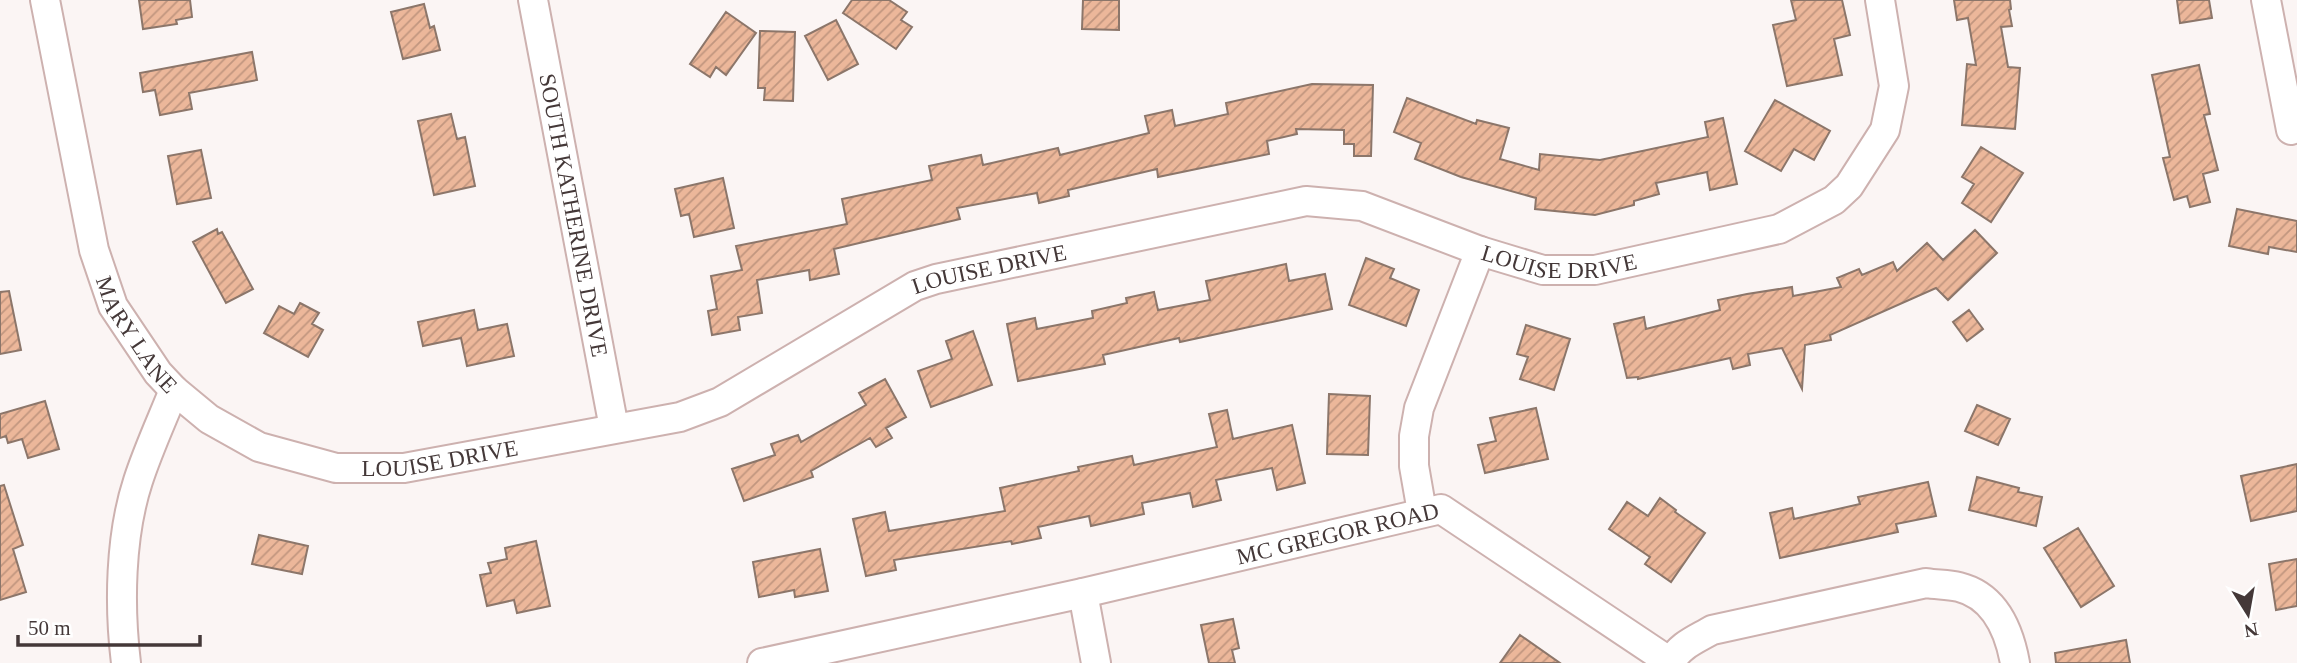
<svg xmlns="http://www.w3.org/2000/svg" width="2297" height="663" viewBox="0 0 2297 663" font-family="'Times New Roman',serif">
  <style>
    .building { fill: url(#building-hatch); stroke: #8c766a; stroke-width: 2 }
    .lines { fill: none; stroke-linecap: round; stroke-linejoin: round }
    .minor-casing { stroke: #cdb1af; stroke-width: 32 }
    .minor { stroke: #fff; stroke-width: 28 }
    .labels { text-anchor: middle; stroke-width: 5; stroke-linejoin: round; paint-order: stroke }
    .street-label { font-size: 23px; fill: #443838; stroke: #fff }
  </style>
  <defs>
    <pattern id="building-hatch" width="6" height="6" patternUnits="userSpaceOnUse" patternTransform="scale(1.75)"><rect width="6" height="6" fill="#ecb79a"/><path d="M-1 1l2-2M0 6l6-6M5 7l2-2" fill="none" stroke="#c1967f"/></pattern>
  </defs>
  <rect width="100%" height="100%" fill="#fbf5f4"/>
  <!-- building -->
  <path class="building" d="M139,0h51l2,17 -16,3 1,4 -34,5z
    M852,0h37l18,12 -6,8 11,7 -16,22 -53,-36z
    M1083,0h36v30l-37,-1z
    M1791,0h51l8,35 -16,4 8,36 -55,11 -14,-61 23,-5z
    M1954,0h56l1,9 -2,1 3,16 -11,1 7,40 12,1 -5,61 -53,-4 5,-61 9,1 -8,-47 -11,2z
    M2177,0h32l3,18 -32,5z
    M424,4l6,24 4,-2 6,24 -37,9 -12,-47z
    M726,12l30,21 -30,42 -10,-8 -6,10 -20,-13z
    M836,20l22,44 -30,16 -23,-44z
    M760,31l35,1 -2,69 -29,-1 1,-12h-7z
    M252,52l5,28 -68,13 3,16 -32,6 -5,-25 -12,2 -3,-19z
    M2199,65l11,49 -6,1 14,55 -15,4 7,28 -20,5 -3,-11 -13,4 -11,-42 7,-1 -18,-82z
    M1312,84l61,1 -2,71h-17v-12h-10v-14l-48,-1 1,5 -30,7 2,13 -111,23 -1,-8 -89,21 1,6 -30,7 -2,-10 -80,15 3,11 -126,30 5,25 -29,6 -1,-10 -52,10 5,33 -24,4 2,13 -28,5 -4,-24 9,-2 -6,-33 31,-6 -6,-24 111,-22 -5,-25 90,-19 -3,-14 52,-11 2,10 75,-17 2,7 89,-22 -4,-17 27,-6 3,16 53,-12 -2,-11z
    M1407,98l69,26 1,-4 32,8 -9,31 39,11 1,-16 60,6 108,-23 -3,-15 18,-4 14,66 -27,6 -3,-18 -51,11 3,11 -25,7v4l-39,10 -60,-6 1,-11 -75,-21 -46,-18 6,-16 -27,-11z
    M1775,100l55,31 -16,29 -20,-11 -13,22 -36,-20z
    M451,114l6,25 8,-2 10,49 -41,9 -16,-74z
    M1981,147l42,26 -32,49 -29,-19 12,-19 -12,-7z
    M201,150l10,48 -34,6 -9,-48z
    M723,178l11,50 -40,9 -5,-23 -8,2 -6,-27z
    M2237,209l60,12v31l-28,-5 -1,7 -39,-8z
    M217,229l1,5 4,-2 31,57 -27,14 -33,-61z
    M1975,230l22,23 -49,47 -12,-12 -106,47 1,5 -26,5 -3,44 -20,-41 -34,6 2,11 -17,4 -3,-11 -92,21v-2l-11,1 -13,-54 30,-7 2,12 74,-19 -2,-10 29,-6 45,-7 1,9 48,-9 -4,-9 22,-9 3,6 31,-13 4,9 30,-28 16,17z
    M1366,258l28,11 -4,9 29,12 -13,36 -57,-21z
    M1286,264l3,17 36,-7 7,35 -152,33 -1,-4 -76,17 2,9 -87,17 -11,-57 28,-6 2,11 56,-11 -1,-7 35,-8 -1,-5 28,-6 4,18 52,-10 -4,-19z
    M9,291l12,59 -21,4v-62z
    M300,303l19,10 -7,11 11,6 -15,27 -44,-24 15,-27 15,8z
    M474,310l4,20 29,-6 7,32 -47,10 -6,-28 -38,8 -5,-24z
    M1969,310l14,19 -16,12 -14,-19z
    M1526,325l44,14 -16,51 -34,-11 8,-22 -11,-3z
    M973,331l19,54 -61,22 -13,-36 34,-12 -6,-18z
    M885,379l21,38 -20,11 6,10 -16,9 -6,-9 -59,33 2,6 -69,24 -12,-32 43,-14 -4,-11 27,-9 3,7 65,-37 -7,-12z
    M1329,394l41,2 -2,59 -41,-1z
    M45,401l14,48 -31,9 -6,-19 -14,4 -2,-7 -6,2v-24z
    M1977,405l33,14 -12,26 -33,-14z
    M1536,408l12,51 -63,14 -7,-28 18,-4 -6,-23z
    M1227,410l6,29 59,-14 13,58 -28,7 -5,-22 -56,12 5,20 -28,7 -3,-14 -48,10 2,11 -53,12 -2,-10 -51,11 3,11 -29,6 -1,-3 -117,19 2,10 -30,6 -13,-57 32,-7 4,19 116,-20 -5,-23 79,-17 -1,-4 54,-11 2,9 83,-18 -8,-33z
    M2297,464v47l-46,10 -10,-45z
    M1977,477l42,11 -1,4 24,5 -6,29 -67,-16z
    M1928,482l8,34 -40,8 2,8 -118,26 -10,-45 22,-5 2,11 66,-15 -2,-7z
    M4,485l19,60 -10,4 13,43 -26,8v-114z
    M1660,498l16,12 -1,2 30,21 -34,49 -26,-18 5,-7 -41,-28 18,-27 21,14z
    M2078,528l36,58 -33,21 -37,-59z
    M259,535l49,11 -6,28 -50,-10z
    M536,541l14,65 -33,7 -3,-13 -27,6 -7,-31 11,-2 -3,-10 19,-4 -2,-11z
    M820,549l8,42 -33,6 -1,-7 -35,7 -6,-35z
    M2297,559v47l-21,4 -7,-46z
    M1233,619l6,29 -7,2 3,13h-26l-8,-38z
    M1520,635l40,28h-60z
    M2126,640l4,23h-74l-1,-10z"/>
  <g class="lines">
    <defs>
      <g id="minor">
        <path id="s1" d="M45,0l49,250 19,56 45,67 16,17 35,29 50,28 77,21h68l276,-51 40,-15 195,-116 21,-7 370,-78 56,5 118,45 63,19h52l184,-41 55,-29 15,-14 36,-56 9,-44 -14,-86"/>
        <path id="s2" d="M533,0l81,428"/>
        <path d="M2266,0l25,130"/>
        <path d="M1422,512l-8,-46v-30l5,-28 61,-157"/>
        <path d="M1083,593l13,70"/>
        <path d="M126,663c-7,-57 -6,-127 12,-182 10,-31 24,-61 36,-91"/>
        <path id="s3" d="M762,663l321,-70 358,-84 229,153"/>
        <path d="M1670,663c10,-18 25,-23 42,-33l214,-47c11,2 21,1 33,4 36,9 50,43 56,76"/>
      </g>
    </defs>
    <!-- minor casing -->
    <use href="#minor" class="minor-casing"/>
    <!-- minor -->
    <use href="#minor" class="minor"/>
  </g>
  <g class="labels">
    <!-- street labels -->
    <g class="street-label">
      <text dy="8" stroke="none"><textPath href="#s2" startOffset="219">SOUTH KATHERINE DRIVE</textPath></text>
      <text dy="8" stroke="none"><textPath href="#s1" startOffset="1883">LOUISE DRIVE</textPath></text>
      <text dy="8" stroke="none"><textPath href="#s1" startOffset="1295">LOUISE DRIVE</textPath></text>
      <text dy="8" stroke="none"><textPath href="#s1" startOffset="350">MARY LANE</textPath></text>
      <text dy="8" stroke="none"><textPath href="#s1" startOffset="705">LOUISE DRIVE</textPath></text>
      <text dy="8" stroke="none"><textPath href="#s3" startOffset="590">MC GREGOR ROAD</textPath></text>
    </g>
  </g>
  <!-- north arrow -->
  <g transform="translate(2248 614) rotate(169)" stroke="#ffffff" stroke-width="5" paint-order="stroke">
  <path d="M0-5L12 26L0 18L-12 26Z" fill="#443838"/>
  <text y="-10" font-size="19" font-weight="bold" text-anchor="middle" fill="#443838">N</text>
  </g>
  <!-- scale -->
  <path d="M18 635v10h182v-10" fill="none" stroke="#443838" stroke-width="3.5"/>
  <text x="28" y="635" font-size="21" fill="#443838" stroke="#ffffff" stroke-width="5" paint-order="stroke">50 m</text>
</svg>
